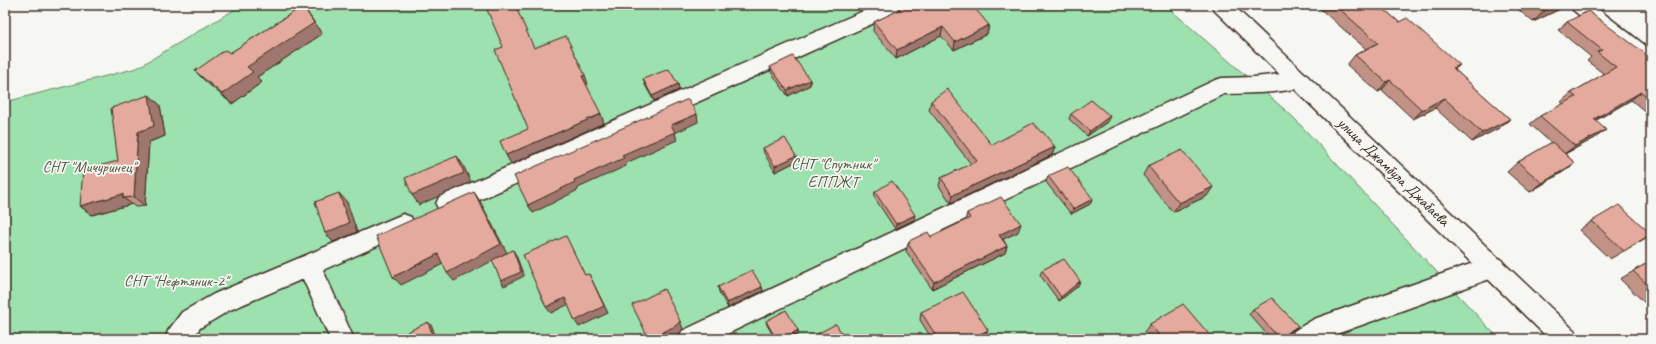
<svg xmlns="http://www.w3.org/2000/svg" width="1656" height="344" viewBox="0 0 1656 344" font-family="Caveat,sans-serif">
  <style>
    .green { fill: #9ce1ae; stroke: #6c8666 }
    .lines { fill: none; stroke-linecap: round; stroke-linejoin: round }
    .minor-casing { stroke: #3b2a1e; stroke-width: 3 }
    .major-casing { stroke: #3b2a1e; stroke-width: 3 }
    .minor { fill: #f6f6f2; fill-rule: evenodd }
    .major { fill: #f6f6f2; fill-rule: evenodd }
    .wall { fill: #c39287; stroke: #3b2a1e }
    .shaded-wall { fill: #9f776e; stroke: #3b2a1e }
    .building { fill: #e3aa9d; stroke: #3b2a1e }
    .labels { text-anchor: middle; stroke-width: 3.5; stroke-linejoin: round; paint-order: stroke }
    .park-label { font-size: 16px; fill: #535842; stroke: #f6f6f2 }
    .street-label { font-size: 16px; fill: #3b2a1e; stroke: #f6f6f2 }
  </style>
  <rect width="100%" height="100%" fill="#f6f6f2"/>
  <filter id="ink" filterUnits="userSpaceOnUse"><feTurbulence type="fractalNoise" baseFrequency=".025" numOctaves="2"/><feDisplacementMap in="SourceGraphic" scale="8" xChannelSelector="R" yChannelSelector="G"/><feConvolveMatrix kernelMatrix="1 2 1 2 8 2 1 2 1" color-interpolation-filters="sRGB"/></filter>
  <g filter="url(#ink)">
    <!-- green -->
    <path class="green" d="M242,5h923l128,112 206,222h-1494v-237l132,-34z"/>
    <g class="lines">
      <defs>
        <path id="minor" d="M877,5h29l-3,5 -448,201 -8,3 -8,-3 -3,-7 3,-7z
          M1570,5h23l58,45v19l-7,-2 -71,-57z
          M1299,72l7,2 3,6 -3,6c-25,8 -55,7 -82,8l-507,245h-38l3,-8 533,-251 7,-2 32,-1z
          M403,214l8,3 3,7 -3,7 -88,39 31,69h-24l-27,-60 -73,31 -30,18 -8,11h-27l3,-8 14,-19 32,-18z
          M1493,256l8,3 4,8 -4,8 -170,61 -6,3h-34l3,-8 20,-12z"/>
        <path id="major" d="M1211,5h22l342,326 3,8h-29l-335,-329z"/>
      </defs>
      <!-- minor casing -->
      <use href="#minor" class="minor-casing"/>
      <!-- major casing -->
      <use href="#major" class="major-casing"/>
      <!-- minor -->
      <use href="#minor" class="minor"/>
      <!-- major -->
      <use href="#major" class="major"/>
    </g>
    <!-- wall -->
    <path class="wall" d="M898,5l91,20 -2,9 -33,16 -13,-14 -45,23 -23,-28 1,-9 24,-11z
      M1318,5h61l76,65 55,49 -11,9 -27,14 -37,-34 -22,11 -31,-29 -4,2 -31,-27 8,-10 11,-6 -49,-43z
      M1513,5h52l-3,3 -29,14z
      M303,6l19,28 -65,43 5,5 -30,22 -27,-23 -10,-10 35,-18z
      M1567,22l84,36v58l-20,-16 -36,21v17l-30,16 10,9 -12,9 -33,20 -23,-20 11,-10 33,-19 -21,-19 10,-8 24,-12 -3,-2 10,-9 33,-19 -17,-13 4,-4 -33,-27z
      M770,67l40,13v5l-22,11 -17,-24z
      M643,79l35,5 1,6 -25,11 -9,-16z
      M149,95l11,10 5,31 -16,6 -4,64 -10,1 -3,-3 -40,11 -12,-9 38,-45z
      M931,101l61,44 49,-13 14,15 -3,8 -101,48 -12,-17 2,-8 30,-14 -42,-54z
      M1071,114l36,8 -20,14 -18,-17z
      M763,148l33,8 1,5 -22,11 -11,-19z
      M1148,166l59,30 -34,16 -30,-37z
      M1048,176l45,23 -3,5 -19,10 -25,-32z
      M875,192l39,28 -19,9 -21,-32z
      M967,213l51,19 -15,7 4,7 -2,7 -73,36 -26,-38 2,-7 1,-1v-2l22,-4 34,-16z
      M1592,221l59,14 -41,24 -31,-29z
      M1651,261v48l-31,-30z
      M1042,270l36,16 -19,15 -19,-26z
      M718,287h44l1,4 -35,17 -9,-16z
      M1253,309l45,17 -5,4 -14,9h-8l-22,-25z
      M921,312l64,25 -3,2h-50l-12,-19z
      M766,321l32,9v5l-8,4h-15l-8,-14z
      M1150,324l63,15h-63l-6,-7z
      M817,334l28,5h-27z"/>
    <!-- shaded-wall -->
    <path class="shaded-wall" d="M1556,5h9l-3,3 -29,14 11,-11z
      M303,6l19,28 -65,43 5,5 -30,22 -10,-10z
      M989,25l-2,9 -33,16 1,-8z
      M943,27l-2,9 -45,23 1,-9z
      M1460,65l-9,9 2,-6z
      M585,75l3,9 -2,1 -4,-9z
      M810,80v5l-22,11 -1,-6z
      M1390,80l-8,10 -4,2 8,-10z
      M678,84l1,6 -25,11 -2,-5z
      M1641,92l-10,8 -48,27 11,-8z
      M149,95l11,10 5,31 -16,6 -4,64 -11,-9 4,-65z
      M1444,98l-9,10 -22,11 9,-9z
      M601,114l3,9 -93,41 -5,-9z
      M697,114l1,8 -23,11 2,7 -51,23v3l-48,22v2l-45,23 -5,-8 46,-25 48,-25 49,-30z
      M1110,116l-3,6 -20,14 3,-5z
      M1510,119l-11,9 -27,14 10,-9z
      M1606,130l-11,8 -31,16 11,-8z
      M1055,147l-3,8 -101,48 2,-8z
      M457,156l6,9 8,17 -52,23 -7,-10z
      M796,156l1,5 -22,11v-6z
      M1575,163l-12,9 -33,20 12,-9z
      M1213,187l-6,9 -34,16 6,-9z
      M474,192l6,9 27,52 -53,28 -7,-8z
      M339,193l8,9 10,30 -24,10 -8,-9z
      M123,194v4l9,6 -40,11 -12,-9z
      M1093,199l-3,5 -19,10 2,-5z
      M915,215l-1,5 -19,9 1,-5z
      M1021,224l-3,8 -21,10 2,-7z
      M1007,246l-2,7 -73,36 2,-7z
      M513,250l3,5 8,21 -20,10 -3,-5z
      M438,254l7,9 -44,22 -8,-8z
      M589,274l19,39 -29,14 -4,-6z
      M1080,281l-2,5 -19,15 2,-4z
      M762,287l1,4 -35,17 -1,-5z
      M565,298l4,6 -18,9 -5,-6z
      M680,321l3,8 -3,4 -13,6h-17z
      M428,322l4,4 4,13h-2z
      M1298,326l-5,4 -14,9h-1z
      M798,330v5l-8,4h-8z
      M988,330l-3,7 -3,2h-11z"/>
    <!-- building -->
    <path class="building" d="M485,5h30l19,43 32,-12 19,39 -3,1 19,38 -95,41 -6,-14 28,-12 -33,-79 8,-3z
      M898,5h74l17,20 -34,17 -12,-15 -46,23 -23,-28 27,-13z
      M1335,5h44l20,17 8,-4 53,47 -7,3 57,51 -28,14 -38,-35 -22,12 -32,-30 -4,2 -31,-27 23,-12z
      M1537,5h19l-12,6z
      M303,6l11,17 -67,44 6,5 -31,22 -27,-23 30,-21 5,3z
      M1588,11l63,47v41l-10,-7 -47,27 12,11 -31,16 -35,-30 36,-19 -5,-4 45,-26 -19,-15 5,-2 -35,-28z
      M793,56l17,24 -23,10 -17,-23z
      M669,69l9,15 -26,12 -9,-17z
      M947,89l45,56 41,-22 8,9h2l12,15 -102,48 -12,-17 36,-17 -46,-60z
      M149,95l5,31 -16,6 -4,65 -11,1v-4l-43,12 3,-36 35,-9 -7,-53z
      M688,99l9,15 -26,11 4,7 -53,23 2,3 -50,22 1,2 -47,23 -14,-29z
      M1091,100l19,16 -20,15 -19,-17z
      M785,138l11,18 -21,10 -12,-18z
      M1552,142l23,21 -33,20 -24,-21z
      M1182,150l31,37 -34,16 -31,-37z
      M457,156l7,17 -52,22 -7,-17z
      M1068,167l25,32 -20,10 -25,-33z
      M892,181l23,34 -19,9 -21,-32z
      M474,192l27,52 -54,29 -9,-19 -45,23 -17,-41z
      M339,193l10,30 -24,10 -10,-31z
      M1001,197l20,27 -22,11 8,11 -73,36 -26,-38 2,-1 -1,-2 19,-9 3,5 39,-19 -3,-5z
      M1619,205l32,29 -27,17 -32,-30z
      M566,236l19,39 4,-1 15,32 -29,15 -10,-23 -19,9 -23,-52z
      M513,250l8,22 -20,9 -9,-21z
      M1064,259l16,22 -19,16 -19,-27z
      M1651,261v27l-18,-17z
      M752,270l10,17 -35,16 -9,-16z
      M664,289l16,32 -3,4 -27,14h-1l-17,-34z
      M963,292l25,38 -17,9h-33l-17,-27z
      M1272,298l26,28 -19,12 -26,-29z
      M1183,304l30,35h-51l-12,-15z
      M786,310l12,20 -16,9h-6l-10,-18z
      M428,322l6,17h-25l-2,-7z
      M836,324l9,15h-24l-4,-5z"/>
  </g>
  <g class="labels">
    <!-- park labels -->
    <g class="park-label">
      <text x="833" y="169">СНТ "Спутник"<tspan x="833" dy="18">ЕППЖТ</tspan></text>
      <text x="89" y="172">СНТ "Мичуринец"</text>
      <text x="176" y="286">СНТ "Нефтяник-2"</text>
    </g>
    <!-- street labels -->
    <g class="street-label">
      <text transform="translate(1394 171) rotate(44)" y="6">улица Джамбула Джабаева</text>
    </g>
  </g>
  <!-- margin -->
  <rect width="1656" height="344" fill="none" stroke="#f6f6f2" stroke-width="20"/>
  <rect x="10" y="10" width="1636" height="324" fill="none" stroke="#3b2a1e" stroke-width="1.5" filter="url(#ink)"/>
</svg>
